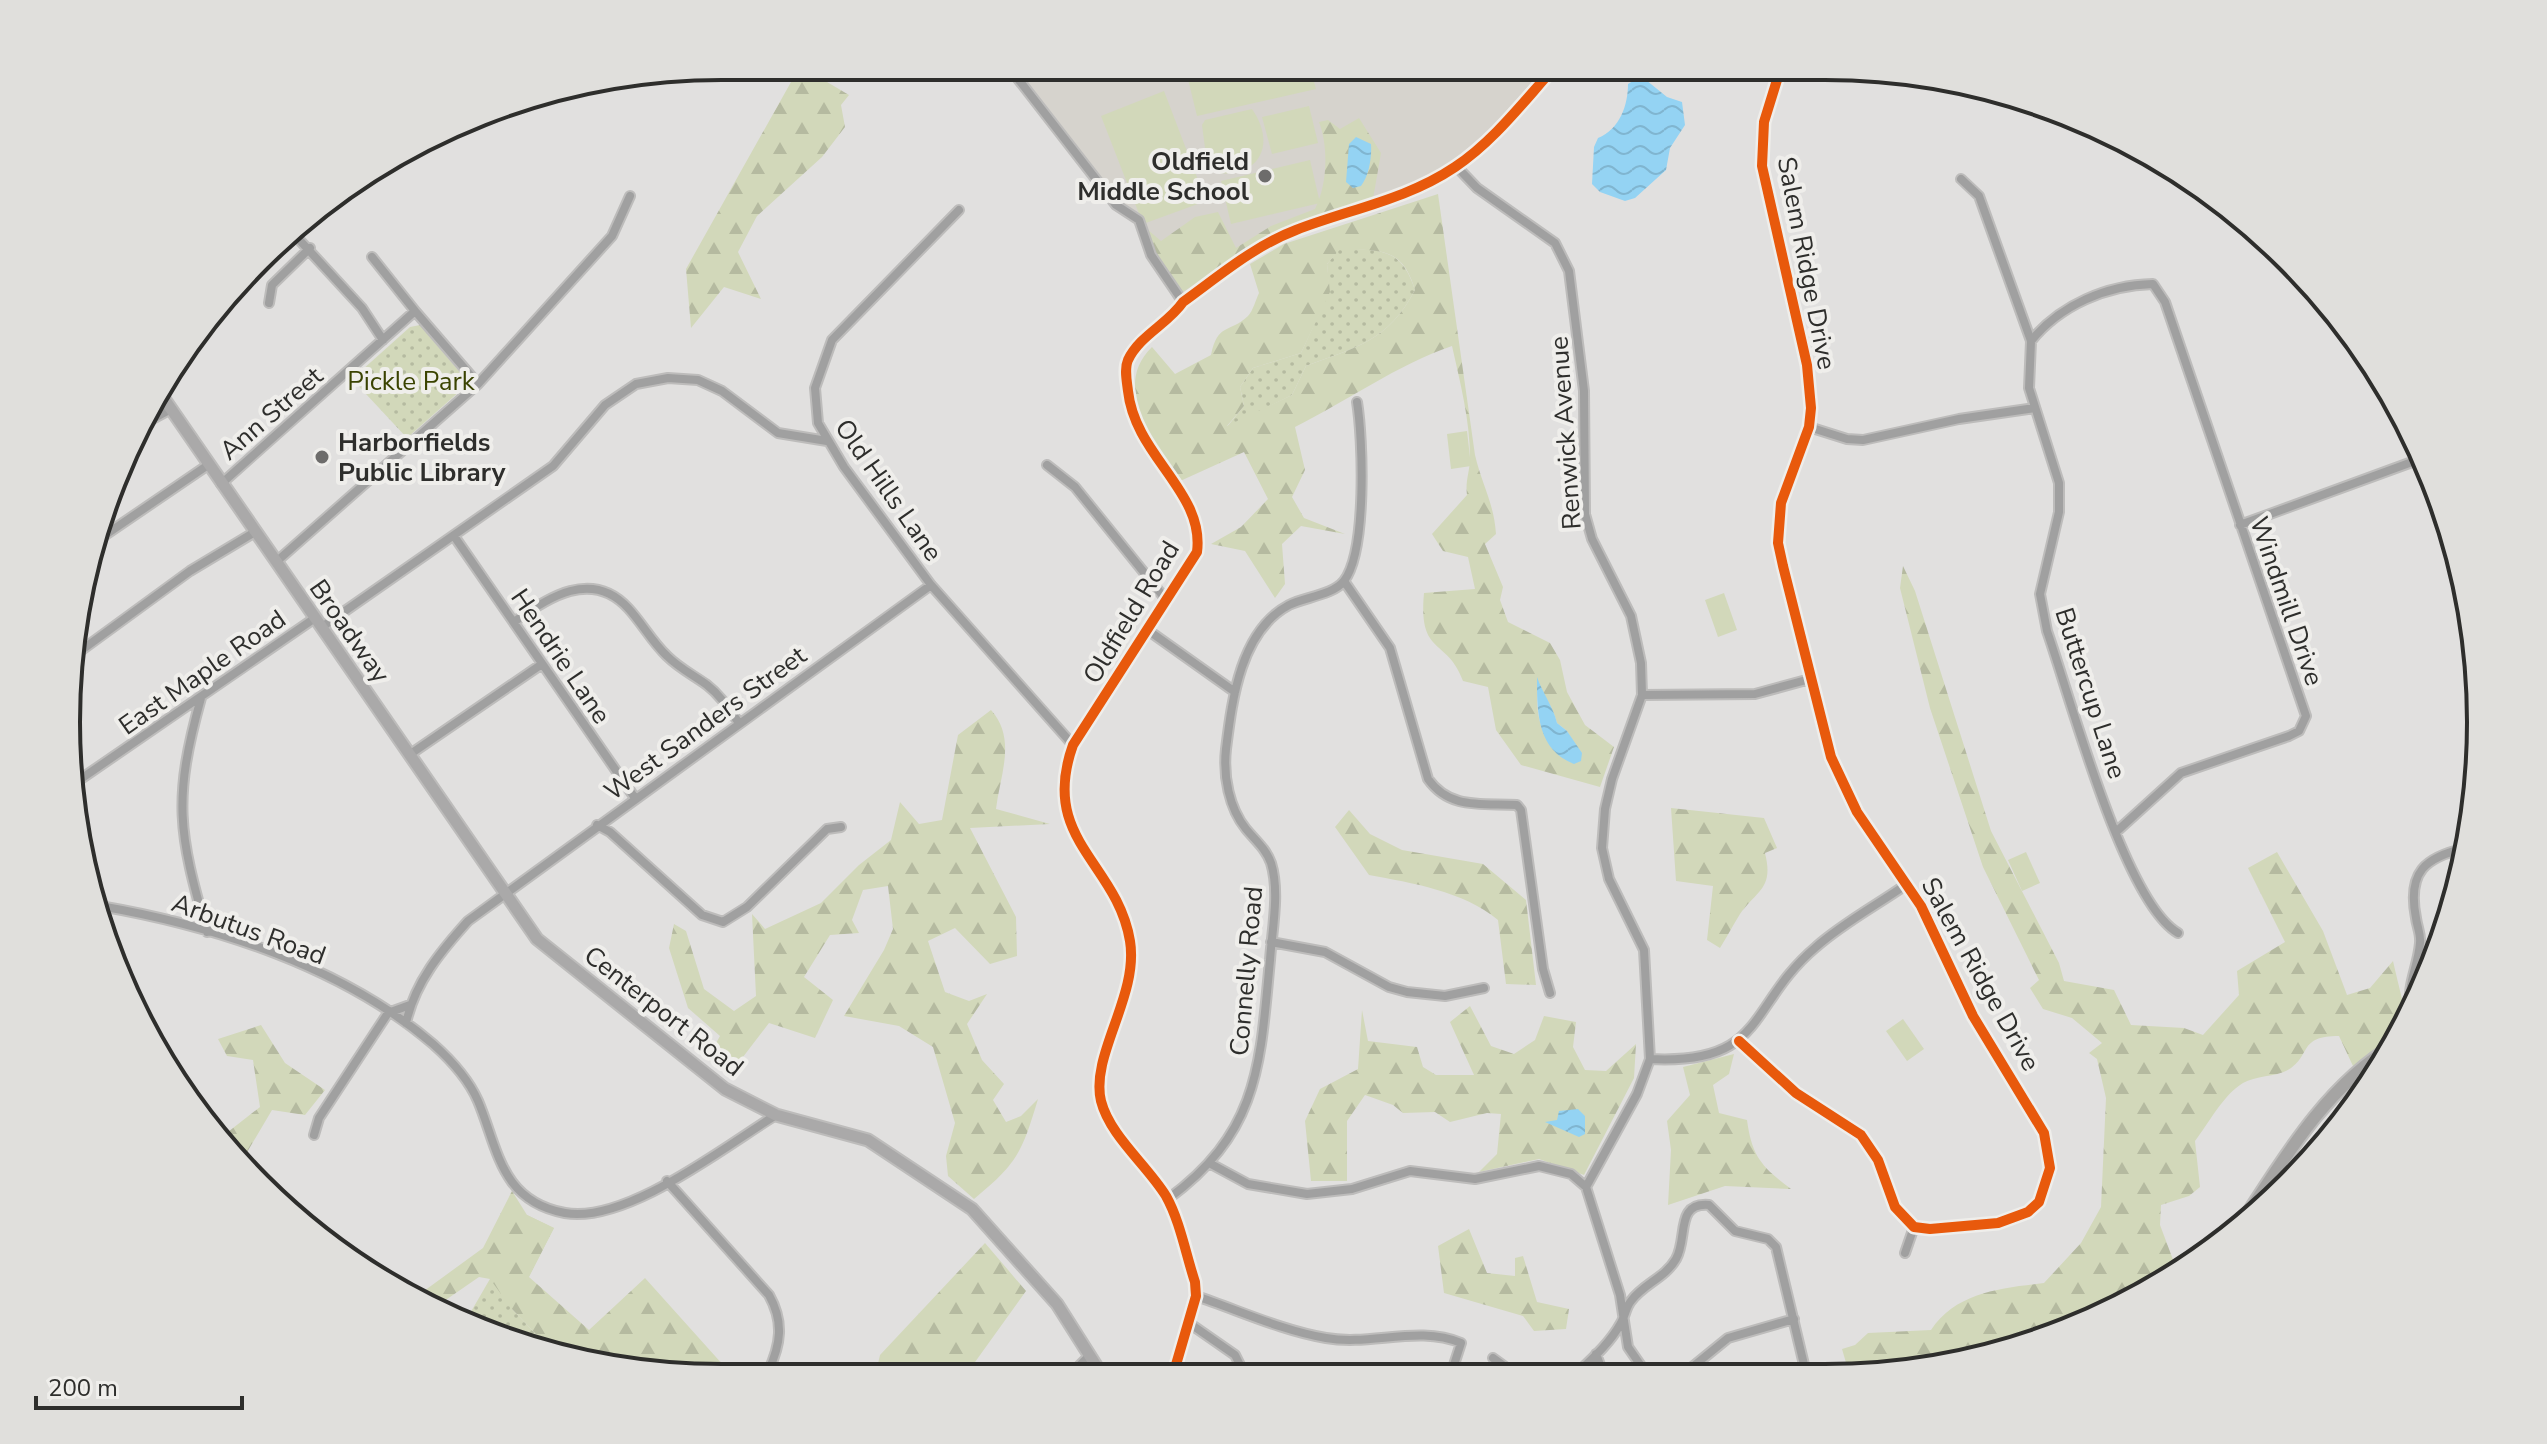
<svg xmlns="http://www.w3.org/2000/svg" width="2547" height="1444" viewBox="0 0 2547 1444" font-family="'Nunito Sans',sans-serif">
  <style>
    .built { fill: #d6d3cd }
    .green { fill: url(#green-dots) }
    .forest { fill: url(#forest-firs); fill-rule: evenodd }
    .pitch { fill: #d2d8ba }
    .water { fill: url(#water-waves) }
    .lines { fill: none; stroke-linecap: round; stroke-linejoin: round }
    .street-casing { stroke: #bdbcbb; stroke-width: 12 }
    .secondary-casing { stroke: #bdbcbb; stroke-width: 15 }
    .primary-casing { stroke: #bdbcbb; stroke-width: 16 }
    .street { stroke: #a0a0a0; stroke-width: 8 }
    .secondary { stroke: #aaa9a9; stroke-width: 11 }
    .primary { stroke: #a5a4a3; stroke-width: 12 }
    .cycleway-casing { stroke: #efeeeb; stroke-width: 15 }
    .cycleway { stroke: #e8590c; stroke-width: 10 }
    .poi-dot { fill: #6d6c6b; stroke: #efeeeb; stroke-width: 3 }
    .labels { text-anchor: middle; stroke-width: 8; stroke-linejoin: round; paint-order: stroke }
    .poi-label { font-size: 26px; font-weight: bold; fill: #2e2e2c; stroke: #efeeeb; text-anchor: end }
    .street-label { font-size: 26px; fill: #2e2e2c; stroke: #efeeeb }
    .park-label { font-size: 26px; fill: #3a4301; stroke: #efeeeb }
    .rim { fill: none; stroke: #2e2e2c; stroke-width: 4 }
  </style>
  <defs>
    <pattern id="green-dots" width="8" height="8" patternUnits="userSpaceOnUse" patternTransform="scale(2)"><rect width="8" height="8" fill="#d2d8ba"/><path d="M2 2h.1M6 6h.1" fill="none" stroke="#b5baa0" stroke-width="1.8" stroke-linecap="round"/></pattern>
    <pattern id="forest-firs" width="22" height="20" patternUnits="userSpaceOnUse" patternTransform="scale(2)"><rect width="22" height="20" fill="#d2d8ba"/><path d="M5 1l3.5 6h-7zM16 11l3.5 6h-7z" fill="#b5baa0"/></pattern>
    <pattern id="water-waves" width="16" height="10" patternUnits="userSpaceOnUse" patternTransform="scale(2)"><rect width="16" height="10" fill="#94d3f3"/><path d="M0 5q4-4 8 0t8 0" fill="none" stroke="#80b5d0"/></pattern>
  </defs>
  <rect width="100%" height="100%" fill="#e1e0df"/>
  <!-- built -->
  <path class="built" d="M1014,66l532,1 -57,63 -45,38 -27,17 -126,40 -60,33 -48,39 -43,-78 -19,-15z"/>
  <!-- green -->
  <path class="green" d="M1340,248c40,3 61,-2 75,42 -27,51 -58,57 -109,76l-14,29 -66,33 18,-22 -4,-19 13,-19 48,-15 28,-61 -2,-28z
    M420,325l49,58 -62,55 -55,-59 58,-52z
    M527,1215l27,13 -42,81 41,43 -41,-9 -47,-21z"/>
  <!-- forest -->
  <path class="forest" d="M800,66l49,29 -8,10 4,22 -23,30 -65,59 -19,36 23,47 -37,-12 -33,41 -5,-59z
    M1359,118l22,35 -8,46 -83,28 -116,70 -29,-43 -6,-24h9l13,11 34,-24 23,-5 18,36 35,-22 44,-17c12,-24 14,-61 4,-87l9,-2 12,9z
    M1438,194l37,261c7,30 19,48 21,79l-11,10 18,43 -3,13 8,22 42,21 10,17 7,32 18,33 29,22 -14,40 -79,-22 -25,-35 -8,-43 -25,-6c-16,-44 -45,-24 -39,-88l51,-4 -7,-32 -25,-6 -11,-17 35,-39c-2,-14 3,-24 3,-37 0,-38 -10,-76 -18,-112 -55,19 -105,55 -157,81l10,43 -13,27 12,21 41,16 -44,-8 -19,18 3,40 -10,14 -30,-47 -34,-7 30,-17 27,-28 -24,-47 -66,30c-22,-41 -68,-94 -26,-135l23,27 36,-19c7,-33 18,-21 37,-39 5,-5 8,-17 11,-23l-9,-29 34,-20zM1340,249c40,2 62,-3 75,41 -27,51 -58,57 -109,76l-14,29 -65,31 17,-20 -4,-19 13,-19 48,-15 29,-61 -3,-28zM1537,680c7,16 16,27 20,43l10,8 9,15 -21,6c-19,-31 -18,-38 -18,-72z
    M1903,566l12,25 76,240 68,132 5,18 50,9 17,35 53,3 19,7 36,-40 -2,-24 48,-29 -37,-74 29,-16 46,79 24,64 23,-7 23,-27c16,71 25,66 -40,105l-14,-30c-40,0 -28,18 -48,32 -12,9 -35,7 -48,15 -20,12 -34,40 -48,58l5,46 -11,9 -28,9 -1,20 18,48 -142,70 -126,29 -61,1 -7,-24 13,-4 13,-12 63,-3c25,-38 70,-42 113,-47l37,-40 20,-36 5,-109 -9,-39 -8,-6 13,-10 -30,-25 -29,-9 -13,-21 9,-8 -56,-113 -53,-159 -30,-120z
    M991,710c26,29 9,65 5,99l54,15 -80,4 46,89 1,39 -27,8 -35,-36 -27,13 17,51 24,9 18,-7 -20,30 15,36 22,24 -11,16 13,22 15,-6 17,-17c-16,53 -20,64 -64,100l-26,-23 -2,-20 9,-33 -22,-76 -34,-21 -55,-10 40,-66 9,-21 -5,-43 -25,4 -11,30 7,13 -29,2 -26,42 29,23 -18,38 -46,-15 -39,51 -23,-15 13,-23 -32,-28 -19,-60 5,-24 12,7 18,58 30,22 22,-15 -4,-82 13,15 56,-26 38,-38 32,-25 9,-38 19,22 23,-4 16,-85z
    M1671,808l93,10 13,30 -12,5c9,36 -8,37 -25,61 -7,11 -13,23 -20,34l-13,-8 6,-54 -37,-5z
    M1349,810l21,24 32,16 81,14 43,36 10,85 -30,-1 -8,-64c-35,-29 -86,-37 -129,-45l-34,-48z
    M1470,1006l21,40 23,8 21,-14 9,-24 32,6 -3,25 12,23 21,1 30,-27 -2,34 -50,97 -45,-16 -60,13 18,-18 4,-40 -14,-1 -37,9 -15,-10 -32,1 -10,-8 -28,-10 -18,26v60h-36l-6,-60 15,-32 38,-20 4,-59 6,31 49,6 6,20 13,8h38l-24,-53z
    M261,1025l24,38 40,27 -20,25 -33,-5 -26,44 60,64 -77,-64 -10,-15 41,-32 -7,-47 -26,-4 -9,-17z
    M1734,1054l-5,20 -16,11 6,28 28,7c5,37 15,47 44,69l-66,-3 -57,19 3,-55 -4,-29 23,-26 -7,-28z
    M512,1191l15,24 27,13 -25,49 60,53 56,-52 88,98 -53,1 -127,-25 -41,-43 -22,-30 -11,-2 -42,29 2,4 -26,-11 70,-51z
    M1469,1229l18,44 28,3v-18l8,-2 14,46 32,7 -3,20 -32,2 -11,-15 -79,-23 -6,-47z
    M985,1243l41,48 -61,85h-90l5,-21z"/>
  <!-- pitch -->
  <path class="pitch" d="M1185,67h125l6,22 -119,27z
    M1164,91l42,110 -63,23 -42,-108z
    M1309,106l9,37 -46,11 -10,-37z
    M1252,109c28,40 1,74 -44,62l-6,-46 3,-5z
    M1310,160l10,43 -89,21 -10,-43z
    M1467,431l4,35 -20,3 -4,-35z
    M1724,593l13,37 -19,7 -13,-37z
    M2026,852l14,31 -18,8 -14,-31z
    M1903,1019l21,30 -17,12 -21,-30z"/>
  <!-- water -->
  <path class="water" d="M1641,76l26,21 15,5 3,23 -15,23 -4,22 -31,28 -10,3 -25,-9 -8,-8 2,-37 4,-9c22,-9 30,-33 30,-54z
    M1356,137l15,7c1,13 -2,32 -10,42l-8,2 -7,-6 3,-38z
    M1537,677c6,17 16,29 20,46l10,8 15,22 -1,8 -7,3c-38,-14 -37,-55 -37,-87z
    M1578,1109l7,7v18l-6,3 -34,-15 12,-2 2,-9z"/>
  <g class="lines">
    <defs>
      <path id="street" d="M1008,66l108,139 23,15 12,35 32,47
        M1456,166l21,22 78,55 14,28 15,120 1,123 7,25 39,77 10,47 1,32 -30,84 -7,30 -3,39 7,31 35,71 6,109 -13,35 -51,93
        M1961,179l18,17 52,145 -2,47 30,95v29l-19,82 7,37c23,65 77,271 131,302
        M959,210l-127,130 -17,48 3,35 26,44 87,118 142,160
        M293,233l69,75 21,32
        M372,257l43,54
        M269,303l3,-18 38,-37
        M2031,341c29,-36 76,-56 122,-57l12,18 141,414 -7,15 -10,5 -108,37 -65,59
        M147,422l24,-13
        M1809,427l38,12 16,1 96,-21 76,-11
        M1047,465l28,22 92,114
        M221,484l194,-173 63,73
        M2240,525l183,-67
        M454,536l181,262
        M92,544l116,-79
        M276,562l202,-178 134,-148 18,-40
        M1344,581l46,67 38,131c22,31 54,24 89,26l4,5 22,159 7,24
        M514,622c34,-25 78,-53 114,-14 14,15 24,34 39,48 12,12 26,19 40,29 13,10 22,24 32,38
        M322,627l231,-161 52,-61 31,-21 32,-6 30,2 24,11 56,42 49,8
        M1149,631l86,61
        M79,652l111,-81 65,-39
        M1642,695l113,-1 55,-15
        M201,698c-28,101 -23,134 6,234
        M409,755l133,-91
        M72,785l243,-167
        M597,825l13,7 92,83 21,7 24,-15 80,-78 14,-2
        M100,906c116,20 243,61 333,138 18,16 35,34 45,57 20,47 22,100 87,112 61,11 159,-66 211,-98
        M1271,942l54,10 64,35 18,5 38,4 39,-8
        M2411,1011c-5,-26 7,-43 9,-68 1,-9 -3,-16 -4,-25 -9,-46 9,-61 50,-70
        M406,1023c9,-41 35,-72 62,-102l463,-336
        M1739,1041l57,52 65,42 17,25 17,47 19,20 16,2 68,-6 30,-11 11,-10 11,-34 -6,-35 -71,-117 -52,-110 -64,-94 -26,-55 -48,-191 -5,-23 3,-40 28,-76 2,-19 -4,-43 -45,-199 2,-44 17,-55
        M1650,1059c117,6 97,-54 166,-112 27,-24 61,-42 91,-63
        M194,1099l6,9
        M314,1135l5,-17 69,-105 22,-8
        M1211,1164l37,20 59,10 45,-5 58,-18 65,8 64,-13 32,8 15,13 34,108 8,52 18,26
        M667,1181l102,114c15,27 12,49 -1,77
        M1168,1199c92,-68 92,-135 102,-239 2,-30 10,-68 1,-97 -5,-14 -15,-22 -25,-34 -17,-21 -23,-53 -20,-80 6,-48 14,-118 63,-144 16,-8 44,-10 55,-24 23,-30 19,-142 13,-179
        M1905,1253l9,-26
        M1196,1296c42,14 87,35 130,42 45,8 93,-13 135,5l-10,31
        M1189,1323l46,32 10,20
        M1596,1354l7,19
        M1493,1358l22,16
        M1685,1373l43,-35 66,-19
        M1576,1374c17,-16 34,-31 45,-51 4,-7 5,-16 10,-22 12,-17 34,-23 45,-42 12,-21 -1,-57 33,-54l26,26 33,8 8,8 30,126
        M1070,1375l20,-20
        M1173,1375l23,-79 -1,-14c-9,-27 -15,-61 -29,-86 -19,-31 -56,-60 -65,-95 -11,-46 38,-105 29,-160 -13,-79 -91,-101 -57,-196l124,-193c8,-60 -62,-96 -69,-161 -1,-9 -4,-22 0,-31 12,-25 40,-36 55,-58 36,-26 71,-56 113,-72 54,-21 110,-30 159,-63 39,-26 69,-66 100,-100"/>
      <path id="secondary" d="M160,393l377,546 188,150 51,26 92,25 104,69 85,95 45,71"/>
      <path id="primary" d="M2240,1226c43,-66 86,-140 155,-181"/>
    </defs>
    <!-- street casing -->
    <use href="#street" class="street-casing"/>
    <!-- secondary casing -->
    <use href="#secondary" class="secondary-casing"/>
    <!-- primary casing -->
    <use href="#primary" class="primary-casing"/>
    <!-- street -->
    <use href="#street" class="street"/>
    <!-- secondary -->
    <use href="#secondary" class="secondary"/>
    <!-- primary -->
    <use href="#primary" class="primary"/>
    <defs>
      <path id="cycleway" d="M1739,1041l57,52 65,42 17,25 17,47 19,20 16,2 68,-6 30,-11 11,-10 11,-34 -6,-35 -71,-117 -52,-110 -64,-94 -26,-55 -48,-191 -5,-23 3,-40 28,-76 2,-19 -4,-43 -45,-199 2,-44 17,-55
        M1173,1375l23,-79 -1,-14c-9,-27 -15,-61 -29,-86 -19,-31 -56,-60 -65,-95 -11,-46 38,-105 29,-160 -13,-79 -91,-101 -57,-196l124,-193c8,-60 -62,-96 -69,-161 -1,-9 -4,-22 0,-31 12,-25 40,-36 55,-58 36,-26 71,-56 113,-72 54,-21 110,-30 159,-63 39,-26 69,-66 100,-100"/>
    </defs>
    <!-- cycleway casing -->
    <use href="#cycleway" class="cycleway-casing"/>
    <!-- cycleway -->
    <use href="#cycleway" class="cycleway"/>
  </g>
  <!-- markers -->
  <g class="poi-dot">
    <circle cx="1265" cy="176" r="8"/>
    <circle cx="322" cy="457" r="8"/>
  </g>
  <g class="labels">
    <!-- poi labels -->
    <g class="poi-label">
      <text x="1249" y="170">Oldfield<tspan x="1249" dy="30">Middle School</tspan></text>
      <text x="338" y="451" text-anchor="start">Harborfields<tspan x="338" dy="30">Public Library</tspan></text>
    </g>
    <!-- street labels -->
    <g class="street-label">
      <text transform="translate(1807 263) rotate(79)" y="9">Salem Ridge Drive</text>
      <text transform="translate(271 413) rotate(-41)" y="9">Ann Street</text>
      <text transform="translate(1565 433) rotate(-94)" y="9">Renwick Avenue</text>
      <text transform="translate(889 490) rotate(55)" y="9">Old Hills Lane</text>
      <text transform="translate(2287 601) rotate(71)" y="9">Windmill Drive</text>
      <text transform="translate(1131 612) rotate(-59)" y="9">Oldfield Road</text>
      <text transform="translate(350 631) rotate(55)" y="9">Broadway</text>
      <text transform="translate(561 656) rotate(56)" y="9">Hendrie Lane</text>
      <text transform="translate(202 672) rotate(-35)" y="9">East Maple Road</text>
      <text transform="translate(2091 693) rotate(72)" y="9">Buttercup Lane</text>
      <text transform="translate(705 723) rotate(-36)" y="9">West Sanders Street</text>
      <text transform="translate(249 929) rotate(20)" y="9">Arbutus Road</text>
      <text transform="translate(1246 971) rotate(-85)" y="9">Connelly Road</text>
      <text transform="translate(1981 974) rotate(61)" y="9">Salem Ridge Drive</text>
      <text transform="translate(664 1011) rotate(38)" y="9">Centerport Road</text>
    </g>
    <!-- park labels -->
    <g class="park-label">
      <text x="411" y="390">Pickle Park</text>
    </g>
  </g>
  <!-- crop -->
  <path d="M0 0H2547V1444H0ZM722 80H1825A642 642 0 0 1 2467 722V722A642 642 0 0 1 1825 1364H722A642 642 0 0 1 80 722V722A642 642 0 0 1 722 80Z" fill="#e0dfdc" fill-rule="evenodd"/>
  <path class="rim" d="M722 80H1825A642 642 0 0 1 2467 722V722A642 642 0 0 1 1825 1364H722A642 642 0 0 1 80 722V722A642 642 0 0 1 722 80Z"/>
  <!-- scale -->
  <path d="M36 1396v12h206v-12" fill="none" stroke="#2e2e2c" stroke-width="4"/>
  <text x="48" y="1396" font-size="24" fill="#2e2e2c" stroke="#efeeeb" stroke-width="6" paint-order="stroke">200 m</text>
</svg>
